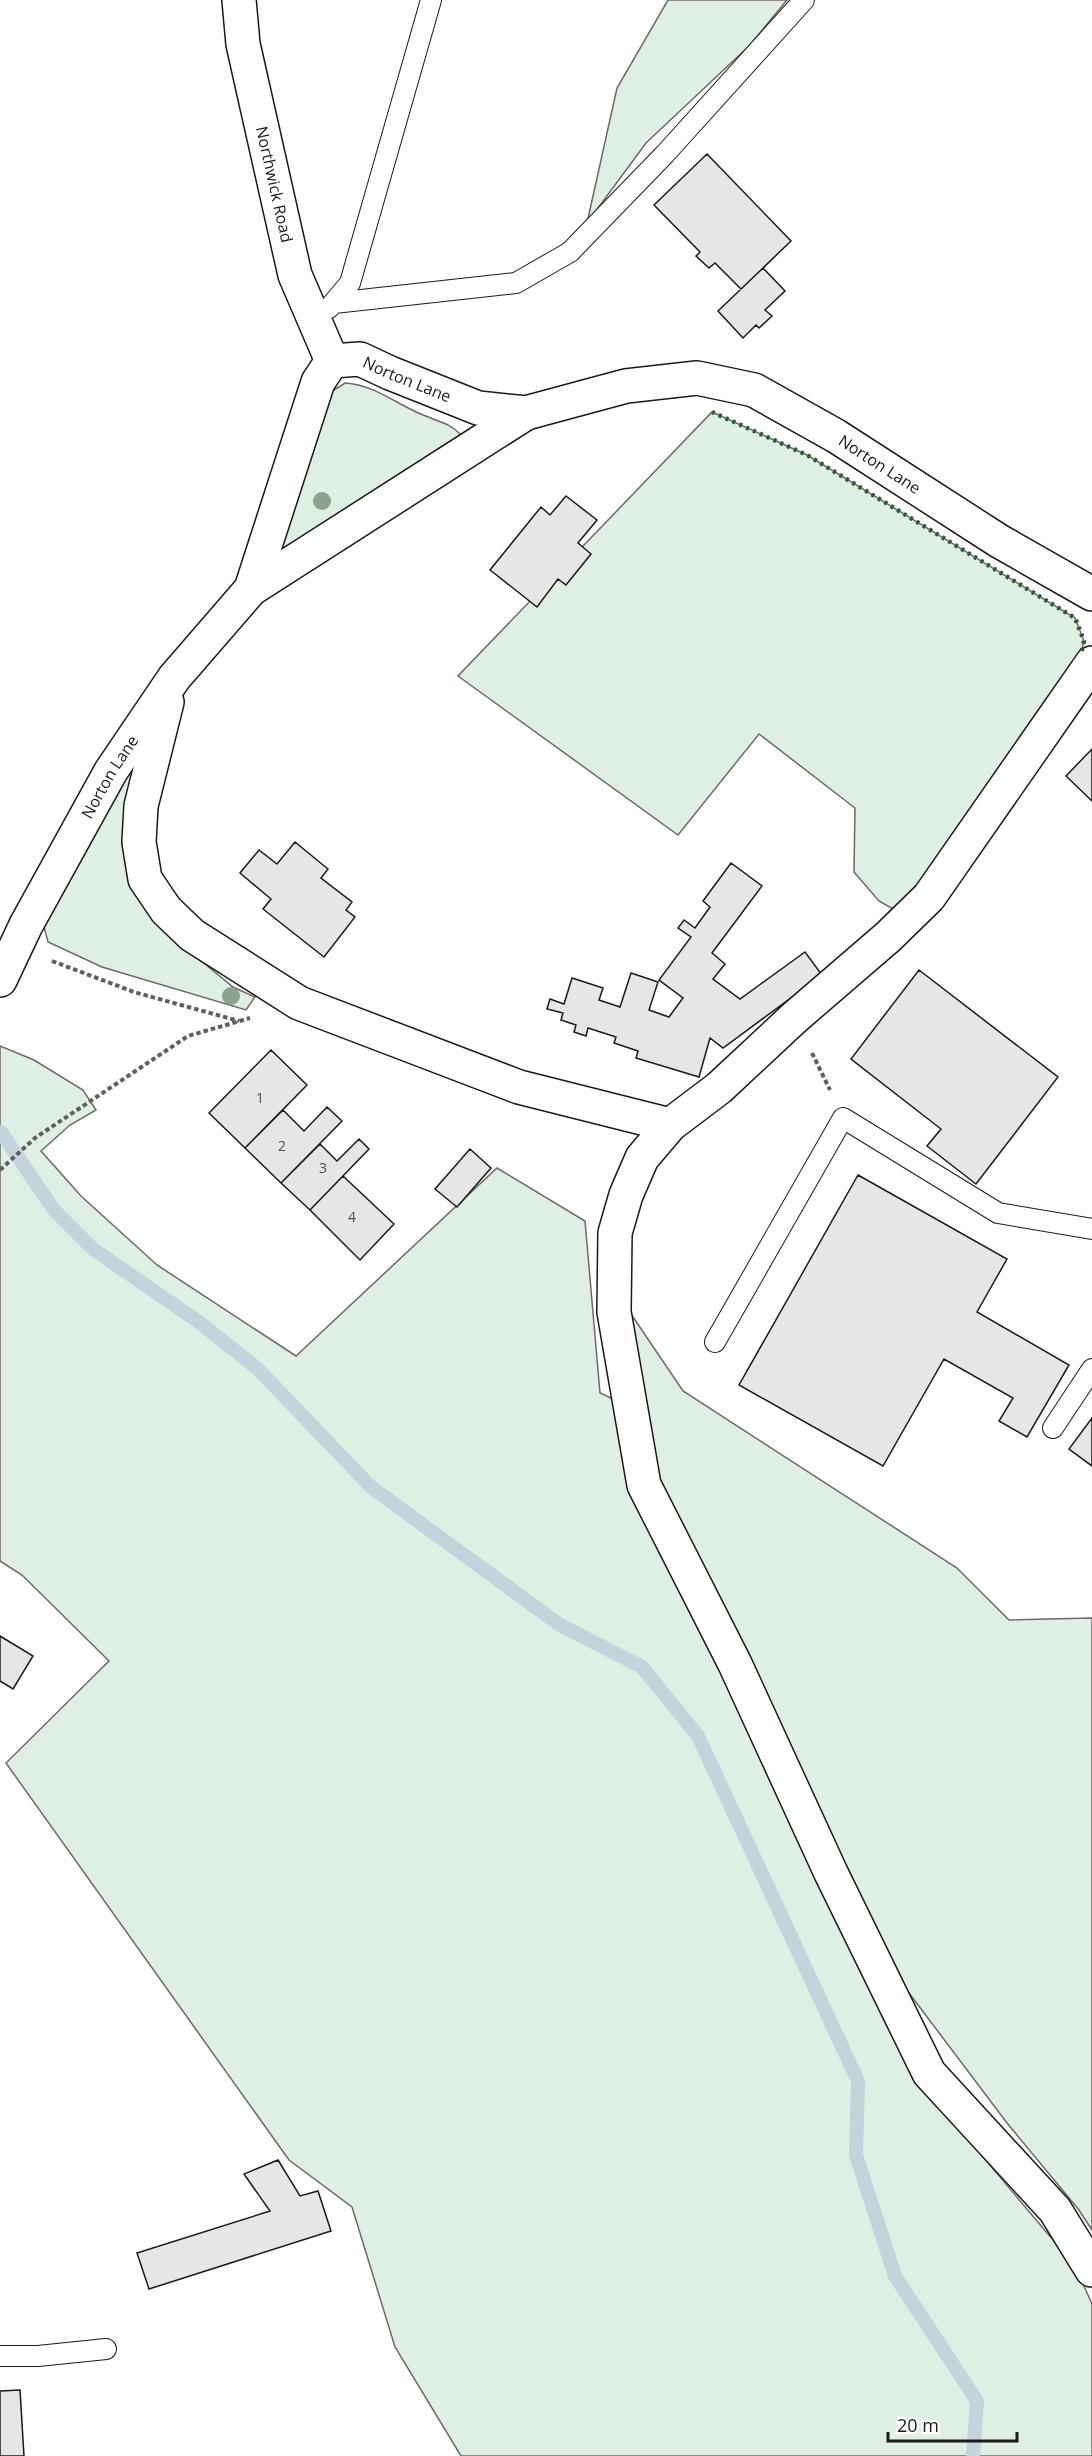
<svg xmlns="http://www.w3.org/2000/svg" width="1092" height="2456" viewBox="0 0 1092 2456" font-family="'Open Sans',sans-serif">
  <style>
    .green { fill: #e0efe3; stroke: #6a6a6a; stroke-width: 1.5 }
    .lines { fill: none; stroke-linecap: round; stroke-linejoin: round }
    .stream { stroke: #c6d2dc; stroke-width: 14 }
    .building { fill: #e6e6e6; stroke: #1a1a1a; stroke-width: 1.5 }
    .service-casing { stroke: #1a1a1a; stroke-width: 22 }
    .minor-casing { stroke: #1a1a1a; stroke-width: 36 }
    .path { stroke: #5f5f5f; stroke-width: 4; stroke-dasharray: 4.5 3; stroke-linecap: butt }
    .service { stroke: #fff; stroke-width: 20 }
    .minor { stroke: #fff; stroke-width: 33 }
    .hedge { stroke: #2b5a34; stroke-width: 4.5; stroke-dasharray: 3 4.5; stroke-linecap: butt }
    .tree { fill: #8aa48f }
    .labels { text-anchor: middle; stroke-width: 4.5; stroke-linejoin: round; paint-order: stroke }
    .number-label { font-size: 14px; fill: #4d4d4d }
    .street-label { font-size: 16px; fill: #1a1a1a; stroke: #fff }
  </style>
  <rect width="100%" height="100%" fill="#fff"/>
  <!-- green -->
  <path class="green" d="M668,0h119l-38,46 -103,97 -59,80 30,-135z
    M345,383c30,2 51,21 78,32 14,6 27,8 37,19l-5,9 -187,122 63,-173z
    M712,412l95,43 268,163 9,23 -6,23 -178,249 -21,-12 -25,-29 1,-64 -96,-74 -81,101 -220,-159z
    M146,740l-16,71 57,138 46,38 22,10 -9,13 -144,-43 -54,-25 -4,-15 20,-46z
    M0,1046l34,14 49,30 13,20 -26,15 -29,26 40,45 76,69 139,91 201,-188 88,53 15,172 46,21 -15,-100 52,77 274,177 52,52 83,-2v612l-13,-20 -72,-87 -101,-134 34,117 135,160 17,38v152h-631l-66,-109 -43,-140 -63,-47 -283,-397 103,-102 -87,-86 -22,-14z"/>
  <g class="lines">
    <!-- stream -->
    <path class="stream" d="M1,1132l53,78 39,39 106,73 59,47 113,118 189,138 82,42 56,69 160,345 -2,74 39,121 82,125 -4,55"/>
  </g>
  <!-- building -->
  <path class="building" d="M707,154l84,87 -50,48 -26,-26 -6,5 -13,-12 4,-4 -46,-47z
    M763,268l22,23 -20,19 7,6 -13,12 -3,-3 -13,13 -25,-27z
    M566,496l31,24 -19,23 13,11 -25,31 -8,-6 -21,28 -47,-37 51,-63 9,8z
    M1092,749v52l-26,-25z
    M295,842l33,27 -7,9 31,24 -6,8 9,7 -31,40 -61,-48 8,-10 -31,-26 19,-23 18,14z
    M731,863l31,23 -50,67 13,11 -12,15 27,20 65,-47 17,23 -99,73 -13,-10 -11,39 -63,-19 2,-7 -24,-8 2,-6 -28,-9 -2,8 -12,-4 2,-7 -15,-5 2,-7 -16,-4 3,-10 14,5 8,-26 31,10 -4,12 21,7 11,-34 27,9 -9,28 20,7 14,-19 -24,-18 32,-43 -13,-9 6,-8 11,8 15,-21 -7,-6z
    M919,970l139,107 -82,107 -49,-38 14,-17 -90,-70z
    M271,1050l36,35 -62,63 -36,-35z
    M327,1107l15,14 -61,62 -36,-35 38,-38 21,21z
    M359,1139l10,10 -59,61 -29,-27 39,-39 17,17z
    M470,1149l21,19 -34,39 -22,-18z
    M858,1175l149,84 -30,53 92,53 -42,72 -28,-16 14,-23 -69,-39 -61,107 -144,-81z
    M343,1176l51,48 -34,36 -50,-50z
    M1092,1418v48l-23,-17z
    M0,1636l33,20 -20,33 -13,-8z
    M278,2160l22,36 18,-5 13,40 -182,58 -12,-36 133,-42 -26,-37z
    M20,2390l4,66h-24v-65z"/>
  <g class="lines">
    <defs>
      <path id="service" d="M334,303l182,-20 54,-31 95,-98 139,-154
        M329,308l21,-25 81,-283
        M715,1342l128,-224 155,95 94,16
        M1053,1428l39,-59
        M0,2356h38l68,-7"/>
      <g id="minor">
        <path id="s1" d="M239,0l4,44 52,231 37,86"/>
        <path d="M251,589l275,-176"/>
        <path d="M1092,663l-163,234 -41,40 -94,81 -75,70 -49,37 -28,33 -16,37 -11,38 -1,79 30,173 91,179 96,209 98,200 126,137 37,60"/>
        <path d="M167,702l-26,104 -2,36 6,37 21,31 26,25 107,68 220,84 151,38"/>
        <path id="s2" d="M0,980l26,-55 85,-154 63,-93 77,-89 67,-207 14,-21 28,-2 30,14 88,35 48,5 100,-27 71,-8 57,12 82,46 163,105 93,53"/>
      </g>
    </defs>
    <!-- service casing -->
    <use href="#service" class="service-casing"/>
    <!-- minor casing -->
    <use href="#minor" class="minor-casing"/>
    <!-- path -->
    <path class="path" d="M52,961l82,31 105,29
      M812,1053l18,37
      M0,1170l35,-32 153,-102 62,-18"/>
    <!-- service -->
    <use href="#service" class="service"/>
    <!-- minor -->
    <use href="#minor" class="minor"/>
    <!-- hedge -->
    <path class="hedge" d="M712,412l95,43 268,163 9,23 -3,13"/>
  </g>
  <!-- trees -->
  <g class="tree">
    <circle cx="322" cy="501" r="9"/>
    <circle cx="231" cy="996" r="9"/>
  </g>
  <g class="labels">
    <!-- number labels -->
    <g class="number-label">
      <text x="260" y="1103">1</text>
      <text x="282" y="1151">2</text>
      <text x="323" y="1173">3</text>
      <text x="352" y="1222">4</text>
    </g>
    <!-- street labels -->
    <g class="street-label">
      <text dy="6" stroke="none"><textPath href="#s1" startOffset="188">Northwick Road</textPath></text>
      <text dy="6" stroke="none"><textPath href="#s2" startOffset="789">Norton Lane</textPath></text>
      <text dy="6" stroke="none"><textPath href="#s2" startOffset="1293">Norton Lane</textPath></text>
      <text dy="6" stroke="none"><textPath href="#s2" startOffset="231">Norton Lane</textPath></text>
    </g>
  </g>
  <!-- scale -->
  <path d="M888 2432v9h129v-9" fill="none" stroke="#1a1a1a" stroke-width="3"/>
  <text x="897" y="2432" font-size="18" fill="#1a1a1a" stroke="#ffffff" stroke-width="4.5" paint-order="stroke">20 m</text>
</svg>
